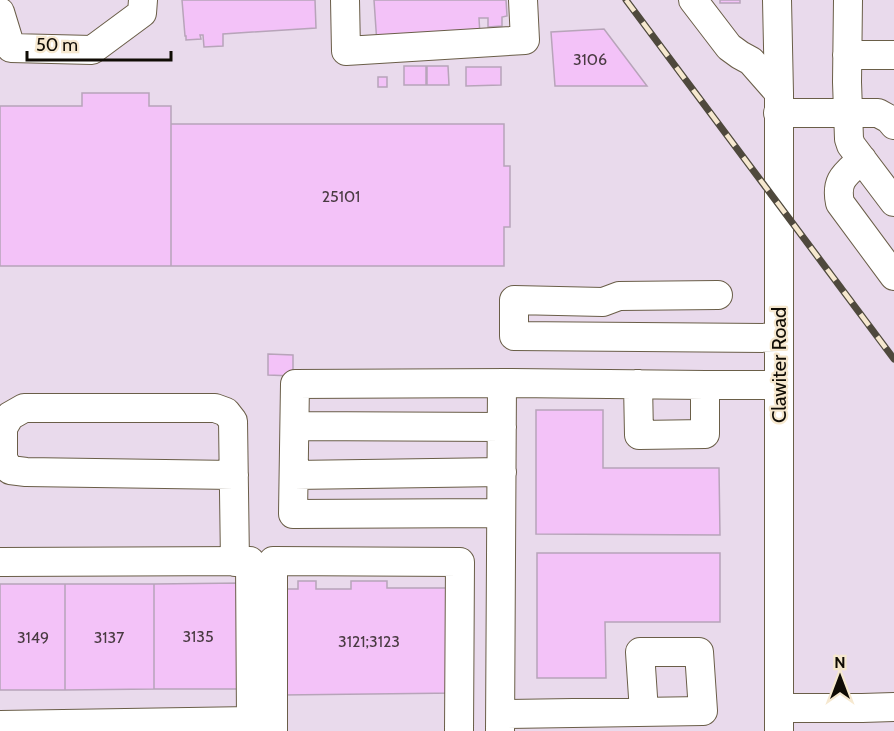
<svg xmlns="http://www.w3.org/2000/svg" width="894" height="731" viewBox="0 0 894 731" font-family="Cabin,sans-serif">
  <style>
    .industrial { fill: #e9daec }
    .building { fill: #f3c2f8; stroke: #b7a4b9; stroke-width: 1.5 }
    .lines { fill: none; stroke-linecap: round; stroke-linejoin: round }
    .minor-casing { stroke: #6a5e48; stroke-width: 30 }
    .minor { stroke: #fff; stroke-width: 28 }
    .rail-casing { stroke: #4f493d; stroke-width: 7 }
    .rail { stroke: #f6e8cf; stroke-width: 4.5; stroke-dasharray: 14; stroke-linecap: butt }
    .labels { text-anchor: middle; stroke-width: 4.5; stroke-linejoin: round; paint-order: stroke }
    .number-label { font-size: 16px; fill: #493a42 }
    .street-label { font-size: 20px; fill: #100c05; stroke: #f6e8cf }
  </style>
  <rect width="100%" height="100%" fill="#f6e8cf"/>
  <!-- industrial -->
  <path class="industrial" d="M0,0h894v731h-894z"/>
  <!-- building -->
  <path class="building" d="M182,0h133l1,28 -93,6v12l-19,1 -1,-12h-3l1,4 -15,1v-4h-1z
    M374,0h132l1,16 -5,1v9l-14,1v-9h-9l1,18 -103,8z
    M720,0h20v3h-20z
    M604,29l43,57h-92l-4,-54z
    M404,66h22v19h-22z
    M427,66h21l1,19h-22z
    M466,67h35v18l-35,1z
    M378,77h9v10h-9z
    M82,93h67v13h22v160h-171v-160h82z
    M171,124h333v42h6v61h-6v39h-333z
    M268,354l25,1v21l-25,-1z
    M536,410h67v58h116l1,67 -184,-1z
    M537,553h183v69h-115l1,56h-69z
    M298,581h18v8h35v-8h36v7h69l1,105 -175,2 -1,-106h17z
    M242,583v106h-88v-105z
    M0,584h65v106h-65z
    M65,584h89v105l-89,1z"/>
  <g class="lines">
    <defs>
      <path id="minor" d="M345,0l1,51 179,-11 -2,-40
        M693,0l36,47 11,8 11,6 28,32
        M777,0l2,93v638
        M848,0l-1,82 2,57 2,6 43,57
        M0,12l11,36 81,2 50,-37 1,-13
        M847,55h47
        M778,113h100l11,6 5,6
        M862,159c-16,15 -27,20 -22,44l54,73
        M718,295l-99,1 -16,6 -89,-2v36l265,2
        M705,385h74
        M295,426l207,1
        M234,475l-208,-3 -16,-2 -7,-11v-31l7,-12 14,-8h191l11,4 7,9 2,141
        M294,475l208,-3
        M501,513l-208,1 2,-130 217,-1 193,2v49l-66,1 -1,-51
        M0,562l250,-1 1,160 -251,4
        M779,708h83l32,-1
        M501,714l202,-3 -4,-59h-59l4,60
        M273,731v-170l187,1 -1,169
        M500,731l2,-348"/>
    </defs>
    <!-- minor casing -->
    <use href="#minor" class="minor-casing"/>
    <!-- minor -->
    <use href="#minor" class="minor"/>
    <defs>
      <path id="rail" d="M626,0l268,359"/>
    </defs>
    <!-- rail casing -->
    <use href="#rail" class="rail-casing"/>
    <!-- rail -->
    <use href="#rail" class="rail"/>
  </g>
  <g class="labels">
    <!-- number labels -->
    <g class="number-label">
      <text x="590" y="65">3106</text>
      <text x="341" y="202">25101</text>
      <text x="198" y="642">3135</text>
      <text x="33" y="643">3149</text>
      <text x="109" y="643">3137</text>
      <text x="369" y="647">3121;3123</text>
    </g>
    <!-- street labels -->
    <g class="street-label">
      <text transform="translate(779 365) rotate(-90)" y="7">Clawiter Road</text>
    </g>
  </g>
  <!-- north arrow -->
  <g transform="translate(840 677)" stroke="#f6e8cf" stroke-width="4.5" paint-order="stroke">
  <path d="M0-4.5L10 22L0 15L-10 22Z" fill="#100c05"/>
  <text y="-9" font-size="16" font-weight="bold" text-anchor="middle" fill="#100c05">N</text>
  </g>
  <!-- scale -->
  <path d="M27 51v9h144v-9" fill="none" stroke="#100c05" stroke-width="3"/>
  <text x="36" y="51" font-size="18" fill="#100c05" stroke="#f6e8cf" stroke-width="4.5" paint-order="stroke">50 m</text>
</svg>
